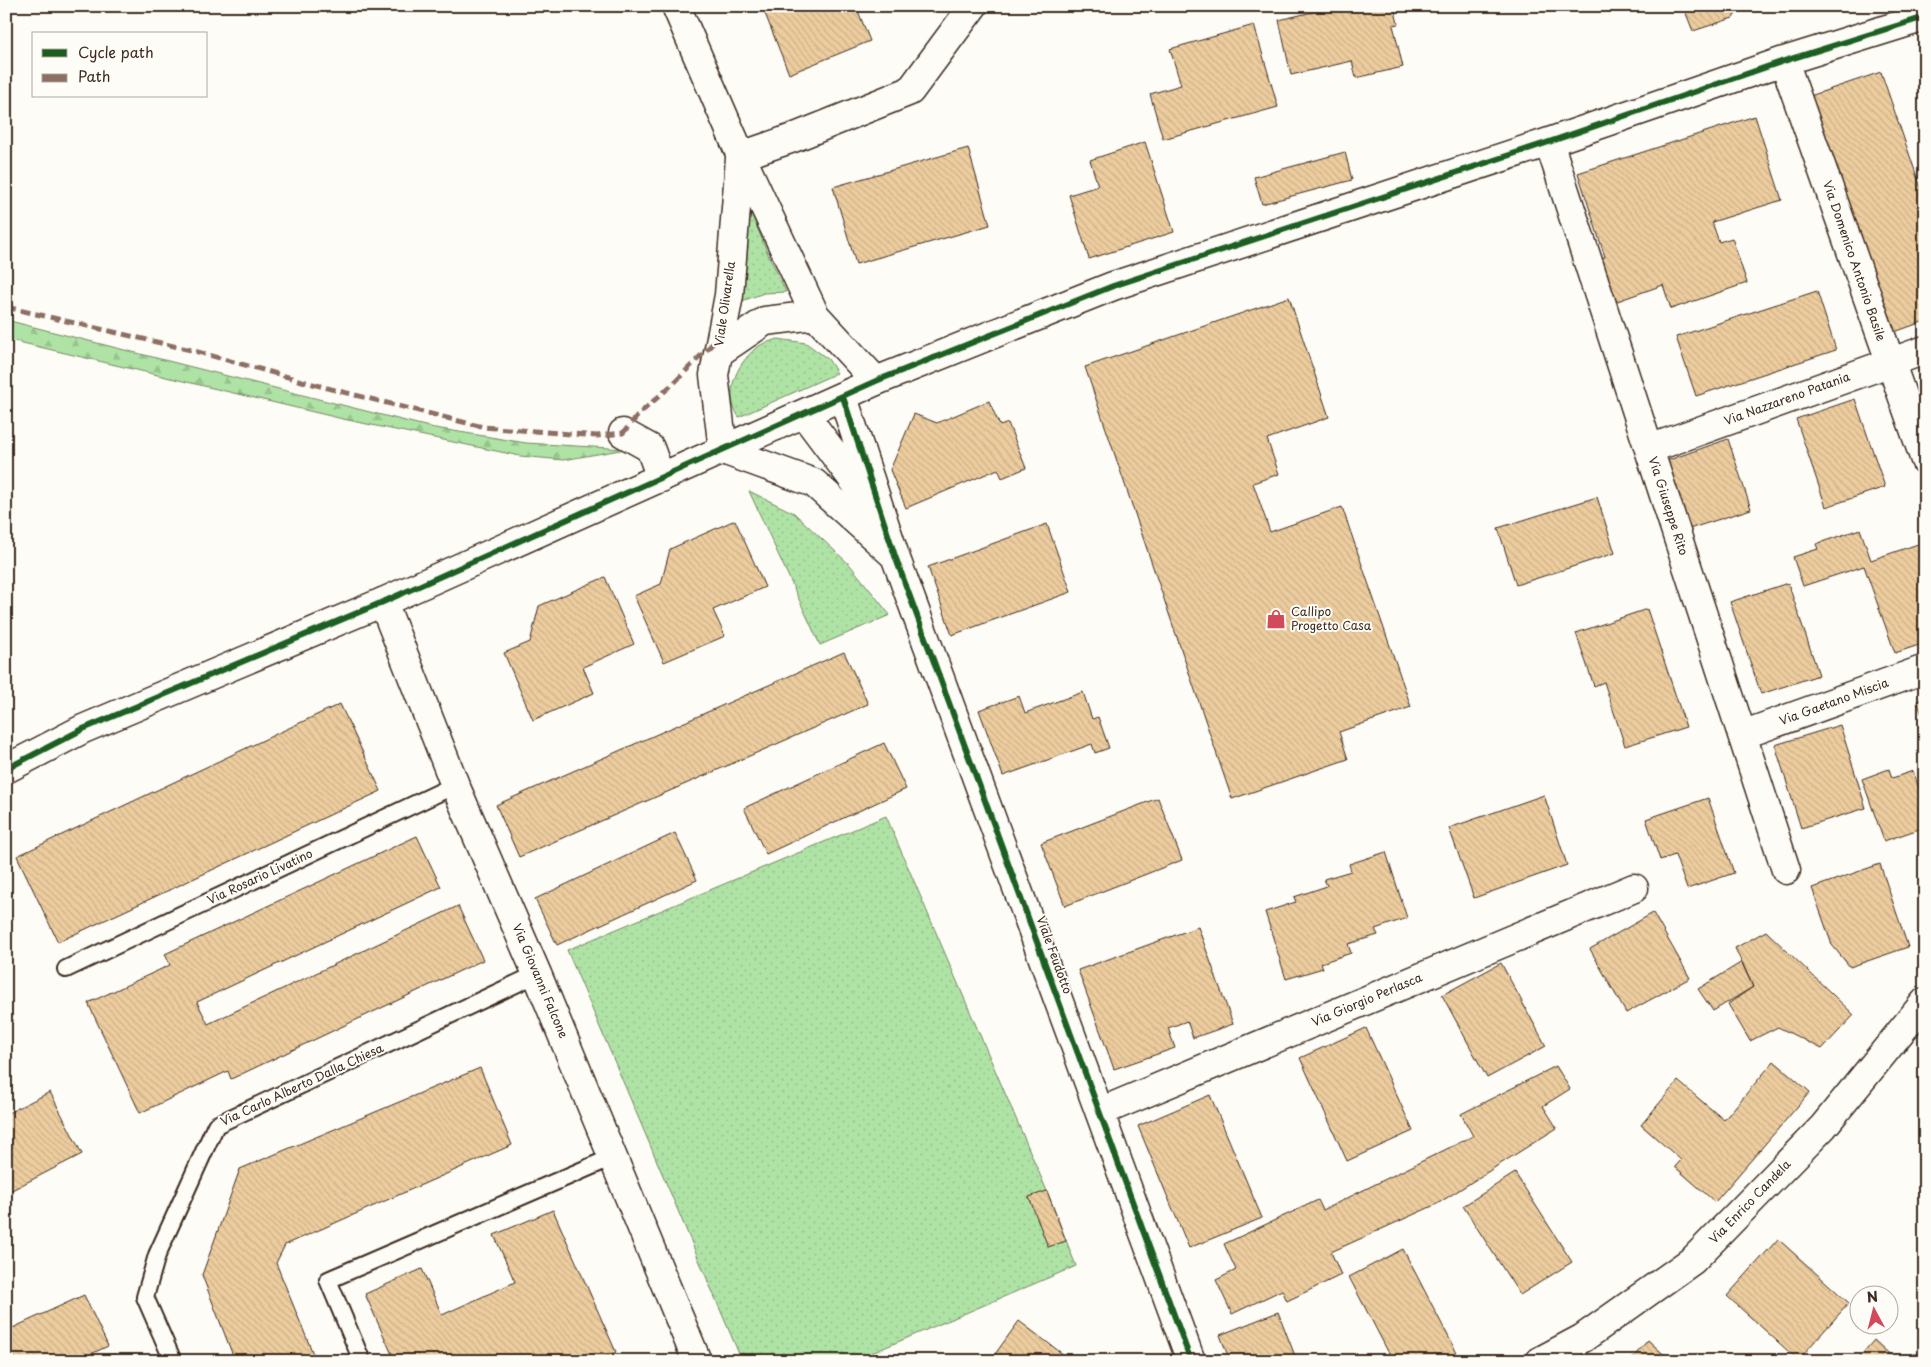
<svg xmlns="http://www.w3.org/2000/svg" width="1931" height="1367" viewBox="0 0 1931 1367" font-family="'Playpen Sans',sans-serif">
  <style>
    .grass { fill: url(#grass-dots); stroke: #758662 }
    .forest { fill: url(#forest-firs); stroke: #758662 }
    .building { fill: url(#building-back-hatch); stroke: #3b2a1e }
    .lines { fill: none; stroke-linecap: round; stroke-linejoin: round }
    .service-casing { stroke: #3b2a1e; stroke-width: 20 }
    .minor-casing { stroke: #3b2a1e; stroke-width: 31 }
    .tertiary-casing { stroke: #3b2a1e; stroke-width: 31 }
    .service { stroke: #fdfcf7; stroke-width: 16 }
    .minor { stroke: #fdfcf7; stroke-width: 28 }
    .tertiary { stroke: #fdfcf7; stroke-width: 28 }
    .quiet { stroke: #8d6e63; stroke-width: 5; stroke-dasharray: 10 5; stroke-linecap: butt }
    .cycleway-casing { stroke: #fdfcf7; stroke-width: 9 }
    .cycleway { stroke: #1b5e20; stroke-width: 6 }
    .labels { text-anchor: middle; stroke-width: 4; stroke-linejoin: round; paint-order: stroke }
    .street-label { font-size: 12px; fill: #3b2a1e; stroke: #fdfcf7 }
    .poi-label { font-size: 12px; fill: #3b2a1e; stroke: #fdfcf7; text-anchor: start }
  </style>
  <defs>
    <pattern id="grass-dots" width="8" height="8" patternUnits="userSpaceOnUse" patternTransform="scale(1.25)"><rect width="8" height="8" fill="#afe3a5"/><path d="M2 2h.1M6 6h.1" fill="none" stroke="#97c38e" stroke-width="1.8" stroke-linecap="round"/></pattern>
    <pattern id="forest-firs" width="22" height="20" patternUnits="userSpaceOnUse" patternTransform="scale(1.25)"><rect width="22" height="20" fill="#afe3a5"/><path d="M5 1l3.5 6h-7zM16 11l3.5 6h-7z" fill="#97c38e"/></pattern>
    <pattern id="building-back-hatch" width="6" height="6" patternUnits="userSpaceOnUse" patternTransform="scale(1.25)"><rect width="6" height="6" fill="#edcd9f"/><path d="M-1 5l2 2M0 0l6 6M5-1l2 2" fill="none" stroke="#ccb088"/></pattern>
  </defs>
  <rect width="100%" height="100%" fill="#fdfcf7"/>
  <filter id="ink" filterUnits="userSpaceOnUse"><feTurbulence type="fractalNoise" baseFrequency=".02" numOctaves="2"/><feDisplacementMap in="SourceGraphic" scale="10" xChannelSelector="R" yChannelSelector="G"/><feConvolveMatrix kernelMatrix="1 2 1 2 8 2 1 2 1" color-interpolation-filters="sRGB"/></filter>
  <g filter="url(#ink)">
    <!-- grass -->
    <path class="grass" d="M746,200l22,54 18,38 -22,1 -22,8z
      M778,339l28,4 22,16 9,14 -98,44c-16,-23 -3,-52 17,-69 6,-5 16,-7 22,-9z
      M749,491l45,22 56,52 40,50 -70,30z
      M886,816l161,375 29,75 -223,95h-111l-175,-411z"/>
    <!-- forest -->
    <path class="forest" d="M6,320l423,107 97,16 100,6 -63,11 -43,-4 -177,-37 -337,-80z"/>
    <!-- building -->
    <path class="building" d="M762,6h94l14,35 -81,33z
      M1338,6h56l4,18 -5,1 10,42 -47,11 -4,-17 -61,14 -12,-55z
      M1683,6h58l-8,12 -40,13z
      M1254,25l24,82 -115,32 -13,-45 31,-9 -11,-36z
      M1881,72l44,128v121l-39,14 -82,-237z
      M1755,116l27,84 -70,22 7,20 13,-4 15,45 -76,26 -8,-24 -54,19 -15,-43 11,-4 -27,-84z
      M1145,142l29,90 -85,27 -20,-64 29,-9 -8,-26z
      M968,148l22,77 -134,39 -23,-77z
      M1345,152l7,28 -90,24 -8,-27z
      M1817,291l19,59 -140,46 -20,-59z
      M1289,297l40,120 -62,22 12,35 -26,9 17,49 72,-25 69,200 -72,25 9,27 -116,40 -147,-432z
      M1855,399l30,88 -59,20 -30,-88z
      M989,401l11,25 8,-3 18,45 -24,10 -4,-9 -92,39 -16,-38 24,-56 23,9z
      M1728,439l23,70 -62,20 -23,-68z
      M1597,497l18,56 -99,32 -18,-57z
      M735,520l30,67 -52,23 12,26 -61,26 -30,-66 27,-12 9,-35z
      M1047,524l24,68 -119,43 -24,-68z
      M1860,529l11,31 53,-18 1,101 -30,10 -31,-87 -61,20 -10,-29 25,-8 -2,-5z
      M605,577l29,67 -51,23 11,26 -61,27 -29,-67 26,-11 9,-36z
      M1788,583l31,92 -58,19 -31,-92z
      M1647,609l39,118 -61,19 -21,-64 -10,4 -18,-53z
      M844,652l24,52 -349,153 -23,-52z
      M1083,692l9,27 6,-2 11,31 -14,5 -3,-9 -89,32 -24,-66 40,-14 6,17z
      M1925,698v25l-8,-22z
      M340,704l41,87 -323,151 -41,-86z
      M1840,725l26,83 -65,20 -26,-83z
      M884,743l22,46 -140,65 -22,-46z
      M1889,769l3,9 21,-7 12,33v23l-41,14 -22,-62z
      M1544,795l23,70 -93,33 -25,-70z
      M1158,798l24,62 -117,46 -24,-63z
      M1708,798l26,75 -47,16 -12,-34 -15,5 -14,-41z
      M675,833l22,47 -140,65 -22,-46z
      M417,836l24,51 -244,115 11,22 250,-118 25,54 -252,119 -3,-8 -88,42 -52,-110 82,-38 -5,-11z
      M1386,852l21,66 -32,11 3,6 -30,9 3,9 -30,10 2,5 -37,11 -21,-67 31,-10 -2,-5 33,-11 -3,-7 27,-8 -2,-7z
      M1880,864l28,83 -58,20 -18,-22 -20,-57z
      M1653,913l37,65 -64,35 -36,-64z
      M1198,927l35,97 -40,14 -6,-17 -19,7 7,20 -61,21 -36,-99z
      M1766,931l88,84 -32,34 -44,-22 -28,14 -22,-37 25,-17 -18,-39z
      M1742,962l11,25 -40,24 -15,-22z
      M1501,963l45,83 -59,32 -45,-83z
      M1366,1028l47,103 -66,30 -47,-103z
      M1774,1061l36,31 -95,110 -40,-35 6,-7 -40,-35 37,-44 46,39z
      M1556,1066l14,23 -27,17 14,22 -120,76 -106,48 10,23 -54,26 -5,-11 -50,24 -16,-34 20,-10 -12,-26 94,-44 5,10 150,-74 -12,-22z
      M480,1068l32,77 -227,100 -9,18 40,98h-81l-33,-86 38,-106z
      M50,1092l32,62 -76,39v-79z
      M1210,1095l52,123 -73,30 -51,-122z
      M1515,1173l57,89 -52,33 -57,-89z
      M1047,1191l19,50 -18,6 -19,-50z
      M553,1210l63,142 -20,9h-201l-30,-67 57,-25 20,46 73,-33 -21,-47z
      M1778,1239l71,64 -51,57 -71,-64z
      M1403,1249l58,112h-68l-44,-84z
      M84,1295l24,51 -32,15h-68l-2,-4v-26z
      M1278,1312l19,49h-67l-10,-26z
      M1019,1321l53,40h-82z
      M1648,1340l23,21h-41z
      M1874,1340l23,21h-41z
      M114,1354l3,7h-19z"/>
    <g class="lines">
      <defs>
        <path id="service" d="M66,969l389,-184
          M173,1361l-28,-64 12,-42 59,-130 321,-151
          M362,1361l-34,-81 285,-123"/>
        <path id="minor" d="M1784,61l141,399
          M1549,142l237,728
          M741,156l52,-18 117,-47 63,-85
          M876,381l237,-95 436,-144 235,-81 141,-44
          M623,433l27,15 11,30
          M1649,449l276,-99
          M383,602l72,183 82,189 160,387
          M1742,735l183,-66
          M1100,1112l534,-224
          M1540,1361l43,-23 110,-78 130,-133 102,-125"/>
        <path id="tertiary" d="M740,158l-11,137 -15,80 9,75 91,33 80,72
          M718,353l47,-32 50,-6
          M843,397l52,159 296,805
          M804,414l66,88
          M6,769l77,-40 300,-127 493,-221 -61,-66 -74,-159 -65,-150"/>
      </defs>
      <!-- service casing -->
      <use href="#service" class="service-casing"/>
      <!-- minor casing -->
      <use href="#minor" class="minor-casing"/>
      <!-- tertiary casing -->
      <use href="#tertiary" class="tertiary-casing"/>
      <!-- service -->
      <use href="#service" class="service"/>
      <!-- minor -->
      <use href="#minor" class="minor"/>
      <!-- tertiary -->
      <use href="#tertiary" class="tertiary"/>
      <!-- quiet -->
      <path class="quiet" d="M6,307l185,43 140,39 152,38 114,9 26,-3 17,-20 35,-31 47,-48"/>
      <defs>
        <path id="cycleway" d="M843,397l52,159 296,805
          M6,769l77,-40 300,-127 493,-221 237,-95 436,-144 235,-81 141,-44"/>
      </defs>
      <!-- cycleway casing -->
      <use href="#cycleway" class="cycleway-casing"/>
      <!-- cycleway -->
      <use href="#cycleway" class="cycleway"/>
    </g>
  </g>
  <!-- icons -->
  <defs>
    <symbol id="shop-bare" viewBox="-9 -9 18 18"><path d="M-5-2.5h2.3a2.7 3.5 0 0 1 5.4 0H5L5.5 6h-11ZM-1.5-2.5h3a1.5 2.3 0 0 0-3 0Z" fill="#d1495b" stroke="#fdfcf7" stroke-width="2.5" paint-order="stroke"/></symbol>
  </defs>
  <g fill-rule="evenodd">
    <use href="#shop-bare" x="1262" y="605" width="28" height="28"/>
  </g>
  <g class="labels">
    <!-- street labels -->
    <g class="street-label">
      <text transform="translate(1854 261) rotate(71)" y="4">Via Domenico Antonio Basile</text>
      <text transform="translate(725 304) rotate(-82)" y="4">Viale Olivarella</text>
      <text transform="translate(1787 399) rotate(-20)" y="4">Via Nazzareno Patania</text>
      <text transform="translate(1668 506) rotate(72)" y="4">Via Giuseppe Rito</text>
      <text transform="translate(1834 702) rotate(-20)" y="4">Via Gaetano Miscia</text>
      <text transform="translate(260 877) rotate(-25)" y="4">Via Rosario Livatino</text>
      <text transform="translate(1054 955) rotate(70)" y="4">Viale Feudotto</text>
      <text transform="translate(540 981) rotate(67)" y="4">Via Giovanni Falcone</text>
      <text transform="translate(1367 1000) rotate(-23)" y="4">Via Giorgio Perlasca</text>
      <text transform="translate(302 1085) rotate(-25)" y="4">Via Carlo Alberto Dalla Chiesa</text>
      <text transform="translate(1750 1202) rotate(-46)" y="4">Via Enrico Candela</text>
    </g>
    <!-- poi labels -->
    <g class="poi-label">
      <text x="1291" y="616">Callipo<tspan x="1291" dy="14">Progetto Casa</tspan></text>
    </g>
  </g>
  <!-- margin -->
  <rect width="1931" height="1367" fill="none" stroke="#fdfcf7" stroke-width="25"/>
  <rect x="12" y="12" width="1906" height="1342" fill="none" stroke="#3b2a1e" stroke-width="2" filter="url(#ink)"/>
  <!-- legend -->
  <rect x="32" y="32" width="175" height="65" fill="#fdfcf7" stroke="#afa8a0"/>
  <rect x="42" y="49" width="25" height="8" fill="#1b5e20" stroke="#afa8a0"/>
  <text x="78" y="58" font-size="15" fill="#3b2a1e">Cycle path</text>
  <rect x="42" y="74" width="25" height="8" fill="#8d6e63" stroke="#afa8a0"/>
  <text x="78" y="82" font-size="15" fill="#3b2a1e">Path</text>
  <!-- north arrow -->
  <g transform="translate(1874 1310) rotate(353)"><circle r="24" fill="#fdfcf7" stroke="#afa8a0"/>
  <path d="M0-4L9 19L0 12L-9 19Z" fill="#d1495b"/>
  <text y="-8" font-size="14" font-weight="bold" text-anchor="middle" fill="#3b2a1e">N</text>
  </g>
</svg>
